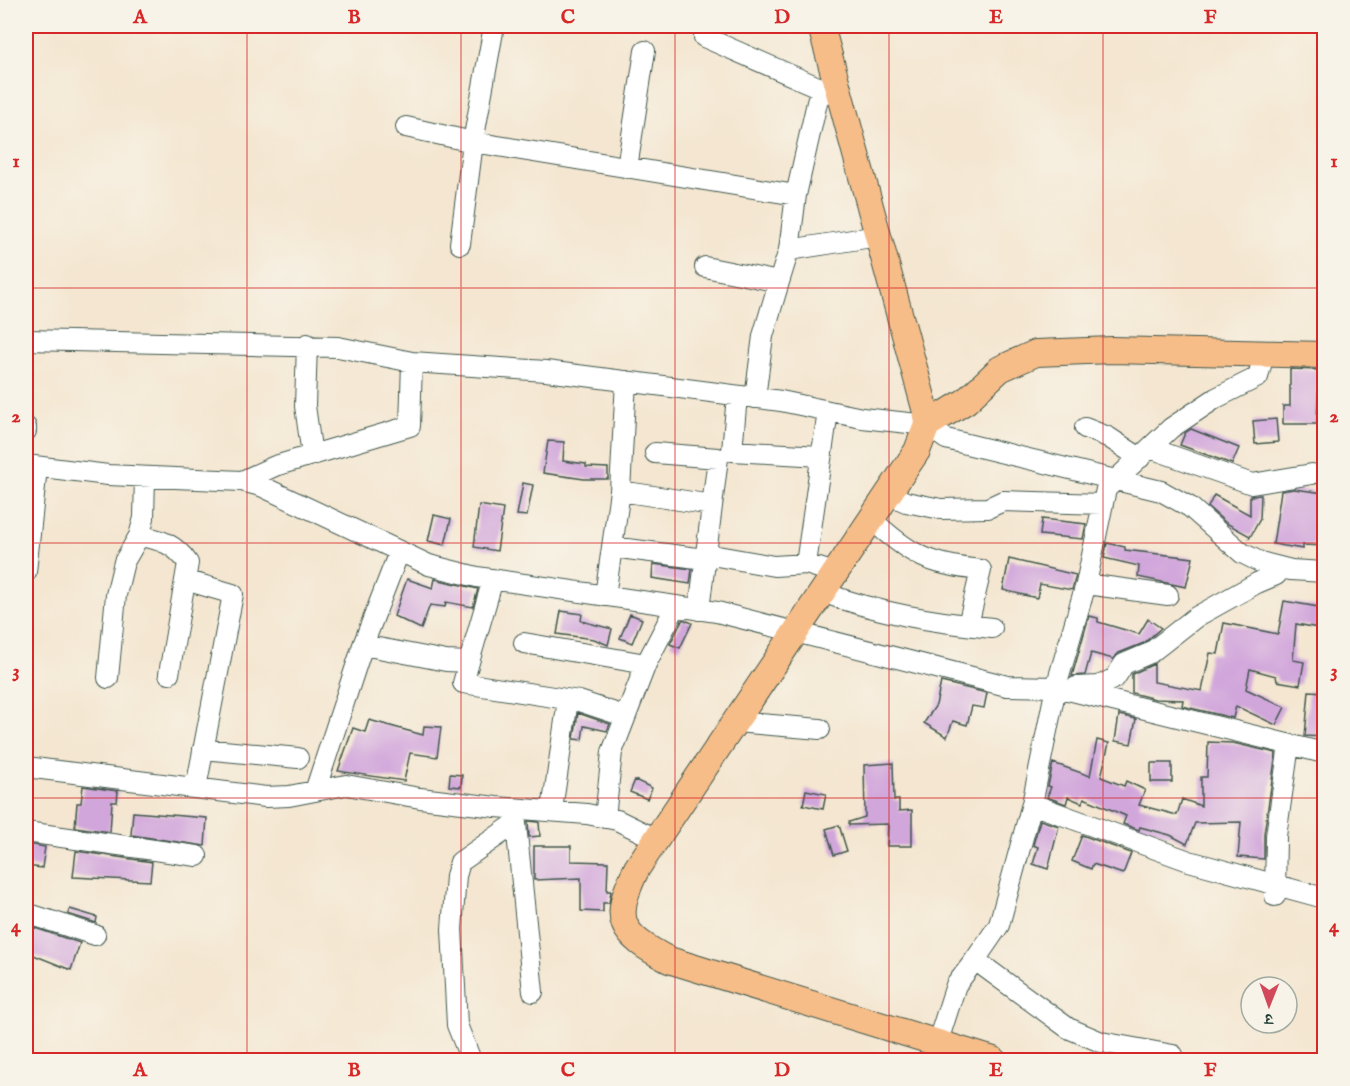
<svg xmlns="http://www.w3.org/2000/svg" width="1350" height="1086" viewBox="0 0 1350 1086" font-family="'IM FELL English','Noto Serif Devanagari',serif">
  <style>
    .building { fill: #d1a6db }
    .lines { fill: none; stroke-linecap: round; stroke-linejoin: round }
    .minor-casing { stroke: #3f564b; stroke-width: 22 }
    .major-casing { stroke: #3f564b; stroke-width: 28 }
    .minor { stroke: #fff; stroke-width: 20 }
    .major { stroke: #f7bd88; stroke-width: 26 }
    .grid { fill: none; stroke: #d62828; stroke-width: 1.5; stroke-opacity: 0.55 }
    .neatline { fill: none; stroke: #d62828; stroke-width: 2 }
    .grid-label { font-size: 20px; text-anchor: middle; font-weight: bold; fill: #d62828 }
  </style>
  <rect width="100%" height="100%" fill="#f7f3e8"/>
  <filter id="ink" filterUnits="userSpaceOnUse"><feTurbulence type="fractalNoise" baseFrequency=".0167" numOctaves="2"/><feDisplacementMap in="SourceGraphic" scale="12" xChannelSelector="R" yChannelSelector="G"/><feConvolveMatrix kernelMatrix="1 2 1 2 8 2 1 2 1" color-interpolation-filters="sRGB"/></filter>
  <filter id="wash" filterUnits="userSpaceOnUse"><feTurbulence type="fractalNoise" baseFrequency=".008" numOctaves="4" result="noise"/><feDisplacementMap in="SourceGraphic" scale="24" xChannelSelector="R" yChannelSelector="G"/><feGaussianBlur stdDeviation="1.35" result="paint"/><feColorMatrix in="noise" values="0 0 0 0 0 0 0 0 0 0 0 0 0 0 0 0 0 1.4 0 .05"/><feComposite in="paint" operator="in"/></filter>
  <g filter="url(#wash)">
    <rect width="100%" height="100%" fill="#f4e6d0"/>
    <g id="blocks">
      <!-- building -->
      <path class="building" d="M1290,369l29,1 -2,54h-34v-18h7z
        M1276,419l2,23 -23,2 -2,-23z
        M1191,429l48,19 -7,16 -52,-19 5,-12z
        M548,441l16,1 -1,19 23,3v3l22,1v11h-24l-41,-6z
        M523,483l10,2 -6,31 -10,-1z
        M1294,489l30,4 -1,53 -20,-1v4l-30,-5 8,-53z
        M1214,495l36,20v-19l11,-1 -1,24 -11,20 1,-3 -24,-13 -18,-16z
        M479,505l24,4 -6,42 -23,-4z
        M434,515l17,4 -6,26 -17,-4z
        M1042,519l44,5 -3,15 -43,-4z
        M1107,543l18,4v3l68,8 -7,29 -48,-10 1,-11 -35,-8z
        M1009,559l67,16 -4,15 -32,-6 -3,14 -34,-8z
        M653,564l39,5 -2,15 -38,-6z
        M407,579l26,9 2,-9 43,10 -5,18 -27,-5 -1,5 -15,-2 -9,24 -27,-13z
        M1284,601l40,7v21l-28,-5 -3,36 11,2 -4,23 -23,-4 -1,-5 -26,-7 -4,20 39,18 -9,18 -40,-19 -3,12 -51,-12 1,-6 -28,-1 -23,-6v-19l22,-10v18l48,9 8,-38 8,1 6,-31 54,11z
        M561,611l21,3 -1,7 31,8 -4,16 -14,-6 -37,-5z
        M630,614l12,5 -10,24 -12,-5z
        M1089,616l9,2v4l41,12 9,-15 13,9 -17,15 -25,10 -6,6 -22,-6 -6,22 -13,1z
        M683,619l9,4 -12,25 -10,-4z
        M941,682l46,11 -3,15 -12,-2 -5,19 -14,-4 -6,16 -23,-14 12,-18z
        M1309,691l15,1v45l-19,-1z
        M578,713l32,11 -3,7 -23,-5 -2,14 -8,-1z
        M1119,715l17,4 -5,25 -16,-3z
        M369,720l54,15 1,-9 17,1 -4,30 -27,-4 -6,28 -66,-10 15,-43 12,4z
        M1097,740l12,3 -8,34 23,9 2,-5 19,9 -6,15 38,10 5,-16 19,7v-29h6l1,-35 25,1 43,10 -12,81v25l-26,-2 3,-35 -46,1 -8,21 -17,-9 -30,-8 -1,3 -16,-6 3,-8 -42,-18 -2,5 -14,-6 -2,7 -19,-7 4,-10 -3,-1 5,-23 37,13z
        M893,763l1,37h5v11l13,-1v36h-25l1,-22 -39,1v-3l16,-5 -1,-52z
        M1151,763h21v19h-21z
        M450,774l12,1 -1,12 -12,-1z
        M635,780l17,8 -5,11 -17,-7z
        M83,786l35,5 -1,11h-5l-2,30 -35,-5 2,-24h4z
        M806,790l20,4 -3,15 -20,-4z
        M133,812l74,6 -2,28 -74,-11z
        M1040,820l19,6 -11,43 -15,-5 5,-17 -5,-2z
        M528,821l11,1 1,14 -11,1z
        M839,825l8,26 -13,4 -8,-26z
        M1082,835l49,18 -8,21 -30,-10 -2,5 -19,-8z
        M28,844l17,3 -3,21 -16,-2z
        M534,846h37v15l37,1 -1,29h4l-2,12h-6v9l-22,-1v-33l-47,2z
        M76,851l76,11 -2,19 -77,-4z
        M70,909l27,8 -1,6 -28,-9z
        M26,925l54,18 -9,27 -45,-18z"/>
    </g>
  </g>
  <g filter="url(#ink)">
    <use href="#blocks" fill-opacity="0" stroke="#3f564b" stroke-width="1.5"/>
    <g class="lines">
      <defs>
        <path id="minor" d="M704,37l123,54
          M406,127l67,15 323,53
          M627,168l18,-117
          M460,244l13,-102 21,-116
          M789,250l7,-55 22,-97 19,-15
          M705,267l74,15 10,-32 89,-14
          M26,340l312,7 74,15 134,9 235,30 81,17 65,7 19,14 215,52 29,16 52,46 18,9 31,8 33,2
          M307,344l-2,62 7,49
          M737,396l-5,55 89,5
          M755,398l8,-62 16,-54
          M26,427v4
          M1085,428l23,9 32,21
          M1150,448l102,36 60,-10
          M655,453l63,5 -19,152
          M26,465l82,10 134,6 19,5 168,79 48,12 240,35 290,74 49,1 268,66
          M242,481l33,-15 135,-40 2,-64
          M620,491l92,14
          M888,494l18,8 35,7 47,-1 15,-7 100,3
          M871,519c38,35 57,46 110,51l-13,55
          M139,536c22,3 37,9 49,27l-19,111
          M612,547l93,12
          M706,554l68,12 32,-2 29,9
          M806,564l22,-153
          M26,572l11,-105
          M493,579l-30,104 116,18 45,15
          M185,580l48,14 -37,194
          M1086,584l82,11
          M822,592c56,21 111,30 170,36
          M605,596l15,-105 6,-110
          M524,643l122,21
          M363,645l83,16 23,1
          M108,678l8,-83 8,-33 15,-26 5,-18 1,-41
          M1076,687l23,-1 16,-8 9,-14 26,-11 46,-36 61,-34 19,-8 6,-7
          M735,722l85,7
          M203,749l95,9
          M26,767l240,30 23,-1 57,-11 74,13 76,9 91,7 30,6 39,19
          M315,791l48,-146 36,-93
          M1032,804l157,57 135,37
          M552,810l16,-110
          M515,814l18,178
          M605,818l7,-66 34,-88 30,-58
          M26,832l171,24
          M1275,896l1,-60 13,-91
          M26,913l69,22
          M938,1041l18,-56 19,-25
          M1173,1055l-72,-13 -33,-14 -93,-68 24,-35 33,-121 24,-117 30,-103 20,-95 65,-61 45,-30 42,-21 6,-23
          M471,1060l-14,-35 -5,-96 4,-53 4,-14 56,-39"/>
        <path id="major" d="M821,26l105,386 1,13 -10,26 -280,417c-26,52 -18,66 32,92l324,100
          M927,425l39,-24 34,-32 36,-16 76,-3 212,5"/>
      </defs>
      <!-- minor casing -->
      <use href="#minor" class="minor-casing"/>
      <!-- major casing -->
      <use href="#major" class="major-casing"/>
      <!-- minor -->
      <use href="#minor" class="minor"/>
      <!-- major -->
      <use href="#major" class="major"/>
    </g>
  </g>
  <!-- grid -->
  <path class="grid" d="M247,26v1034M461,26v1034M675,26v1034M889,26v1034M1103,26v1034M26,288h1298M26,543h1298M26,798h1298"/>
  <!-- margin -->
  <rect width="1350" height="1086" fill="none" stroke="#f7f3e8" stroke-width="66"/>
  <!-- north arrow -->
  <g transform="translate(1269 1005) rotate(181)"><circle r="28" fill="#f7f3e8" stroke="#a1aaa0" stroke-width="1.5"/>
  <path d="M0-4.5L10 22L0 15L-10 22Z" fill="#d1495b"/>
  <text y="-9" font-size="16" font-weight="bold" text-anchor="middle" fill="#1f3d34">उ</text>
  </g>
  <rect x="33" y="33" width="1284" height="1020" class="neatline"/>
  <g class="grid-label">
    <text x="140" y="23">A</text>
    <text x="354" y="23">B</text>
    <text x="568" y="23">C</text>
    <text x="782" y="23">D</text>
    <text x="996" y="23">E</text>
    <text x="1210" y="23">F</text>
    <text x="16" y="167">1</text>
    <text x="1334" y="167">1</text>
    <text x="16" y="422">2</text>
    <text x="1334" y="422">2</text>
    <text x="16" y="677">3</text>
    <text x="1334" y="677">3</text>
    <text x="16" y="932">4</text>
    <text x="1334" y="932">4</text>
    <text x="140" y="1076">A</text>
    <text x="354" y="1076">B</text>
    <text x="568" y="1076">C</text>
    <text x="782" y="1076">D</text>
    <text x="996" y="1076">E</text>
    <text x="1210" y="1076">F</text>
  </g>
</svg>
